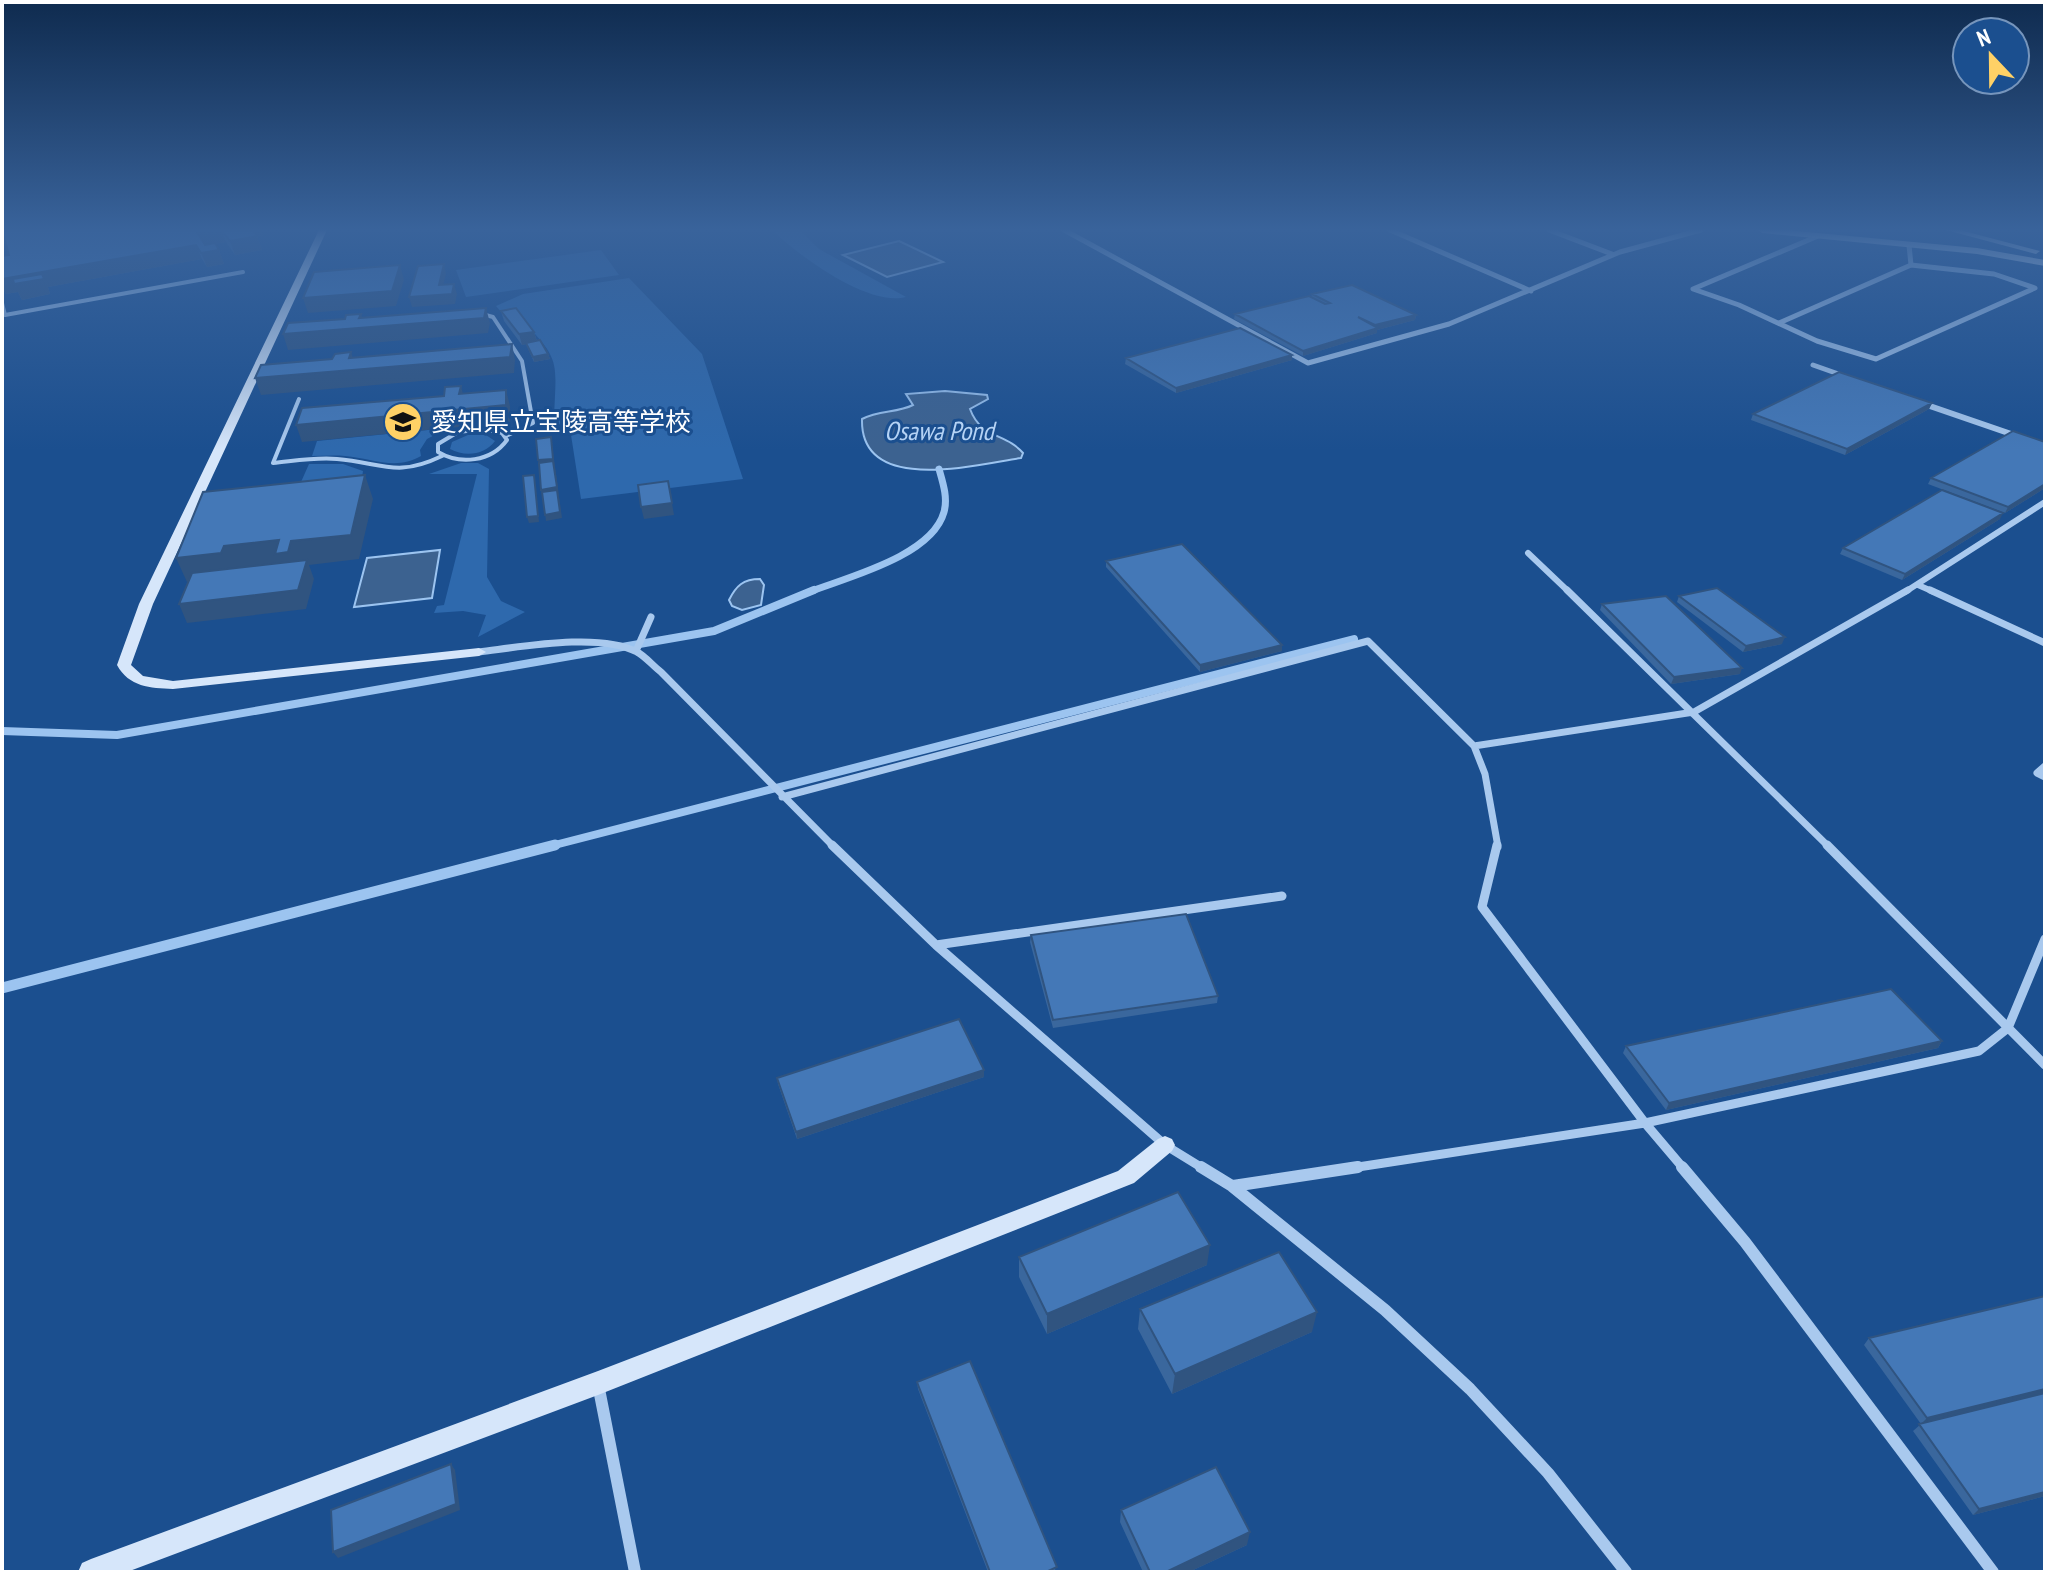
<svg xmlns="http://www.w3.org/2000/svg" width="2047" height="1574" viewBox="0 0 2047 1574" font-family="'PT Sans Narrow','Noto Sans JP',sans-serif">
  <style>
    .green { fill: #2e69ad }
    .water { fill: #3c6290; stroke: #9cc4f0; stroke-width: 2 }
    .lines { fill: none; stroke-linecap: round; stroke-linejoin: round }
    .stream-far2 { stroke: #9cc4f0; stroke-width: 7 }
    .stream-far1 { stroke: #9cc4f0; stroke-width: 8 }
    .stream { stroke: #9cc4f0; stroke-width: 11 }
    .lane { stroke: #a9c9ee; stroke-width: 4 }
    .street-far4 { stroke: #a9c9ee; stroke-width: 5 }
    .street-far3 { stroke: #a9c9ee; stroke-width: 6 }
    .street-far2 { stroke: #a9c9ee; stroke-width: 7 }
    .street-far1 { stroke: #a9c9ee; stroke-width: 9 }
    .street { stroke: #a9c9ee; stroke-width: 12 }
    .secondary { fill: #d6e6fa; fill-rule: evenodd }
    .wall { fill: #3a679d }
    .shaded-wall { fill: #305480 }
    .building { fill: #4478b7; stroke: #305480; stroke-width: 2 }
    .labels { text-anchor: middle; stroke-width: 6; stroke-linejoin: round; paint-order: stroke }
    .far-poi-label { font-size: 26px; fill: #fff; stroke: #1b4f8f; text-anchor: start }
    .far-water-label { font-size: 26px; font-style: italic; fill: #b5d3f5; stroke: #1b4f8f }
  </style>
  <rect width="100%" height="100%" fill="#1b4f8f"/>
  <!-- green -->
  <path class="green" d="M772,230h28l19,19 87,48c-38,10 -107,-41 -134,-67z
    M601,250l18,25 -153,22 -10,-27z
    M629,278l73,76 41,125 -162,20 -10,-64 -17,-16c2,-59 8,-58 -35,-102l-12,2 -11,-13 27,-12z
    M448,428l-21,11 -7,11 1,6c-25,15 -50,2 -76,0 -11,-1 -22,0 -33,0l5,-15z
    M468,435h18l9,6c-10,14 -30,16 -45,8l2,-7z
    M461,463h17l11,6 -2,108 14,24 24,11 -47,25 8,-22 -23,-4 -29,2 3,-7 7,-1 33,-131h-48z
    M309,464h34l20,7 -1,7 -69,22z"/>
  <!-- water -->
  <path class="water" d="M899,241l44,21 -56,15 -44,-22z
    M945,391l42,4 1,4 -18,10c11,30 36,24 53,44l-2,5c-46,7 -161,37 -159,-39 17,-9 35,-6 51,-14l-7,-11z
    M440,550l-8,48 -78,9 13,-49z
    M760,579l4,6 -3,20 -19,5 -10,-4 -3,-6c7,-14 14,-21 31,-21z"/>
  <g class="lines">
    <!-- stream-far2 -->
    <path class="stream-far2" d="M809,592c39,-15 123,-36 135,-80 4,-14 -1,-29 -5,-43"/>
    <!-- stream-far1 -->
    <path class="stream-far1" d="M2,731l115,4 597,-104 100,-41
      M547,847l807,-208"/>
    <!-- stream -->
    <path class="stream" d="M2,988l553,-143"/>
    <!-- lane -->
    <path class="lane" d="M2,303l3,12 238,-43
      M482,314l11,3 29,44 11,62 -27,13
      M299,399l-26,64c21,-2 42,-6 64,-4 46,4 59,19 105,-3
      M484,429l18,4 5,7c-16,22 -47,25 -69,12v-8l20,-12z"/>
    <!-- street-far4 -->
    <path class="street-far4" d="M1064,230l244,133 141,-39 171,-72 81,-22
      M1390,230l141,61
      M1549,230l63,24
      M1818,236l-125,53 46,16 78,36 59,18 159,-71 -41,-14 -83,-9
      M1779,323l132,-58 -2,-20
      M1813,365l34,12"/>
    <!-- street-far3 -->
    <path class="street-far3" d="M1924,404l93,32
      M1528,553l41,39
      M1918,585l16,7
      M1905,592l140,-90"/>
    <!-- street-far2 -->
    <path class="street-far2" d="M1567,590l262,257
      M1930,590l115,53
      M636,651l15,-34
      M479,652c41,-5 121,-20 158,0 8,4 16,14 24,20l173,175
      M1474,746l220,-34 214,-122
      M2045,766l-8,7 8,4
      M782,797l586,-156 106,105 11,28 13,73"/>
    <!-- street-far1 -->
    <path class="street-far1" d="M832,845l104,100 229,200 39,24
      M1497,845l-15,62 163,216 39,46
      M1827,845l218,220
      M936,945l346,-49
      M1345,1169l300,-46 334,-72 29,-23 37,-89"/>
    <!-- street -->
    <path class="street" d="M1201,1167l31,19 153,124 85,79 78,84 78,99
      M1682,1167l63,75 248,330
      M1233,1186l125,-19
      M598,1384l37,188"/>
    <!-- secondary -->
    <path class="secondary" d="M319,230h8l-174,374 -22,61 12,11 30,5 306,-33 7,4 -7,4 -306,33c-23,-1 -44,-2 -56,-24l22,-61z
      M1758,230h28l191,18 68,12v6l-68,-12 -215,-21z
      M1946,230h14l80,21 -4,3z
      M1165,1136l7,3 3,6 -3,6 -38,32 -536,212 -471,177h-49l4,-9 9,-4 507,-188 520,-200 40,-32z"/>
  </g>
  <!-- wall -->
  <path class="wall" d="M2,230h260l2,5 -7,1 5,14 -27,5 -9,-13 -11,2 4,6 5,14 -17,3 -5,-8 -154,28 2,7 -28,6 -4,-8 -12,2 -4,-7v-31l7,-1z
    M1312,294l104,21 -1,5 -38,10v3l-74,23 -69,-37 1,-5 76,-16z
    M501,311l33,21 3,9 11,13 2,5 -16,3 -8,-18 -4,1 -18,-24z
    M1126,358l166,2 -116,33 -51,-29z
    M1932,403l-3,6 -84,46 -94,-35 2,-6z
    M2045,442v46l-40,25 -77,-29 3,-6z
    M2000,519l-98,61 -62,-26 3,-6z
    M1106,561l176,84v6l-82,21 -94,-105z
    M1679,596l103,48 -39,8 -66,-50z
    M1602,604l138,70 -69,10 -71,-74z
    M1031,935l187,61 -1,7 -164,25 -23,-86z
    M1942,1041l-4,7 -272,62 -43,-57 3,-7z
    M984,1070v7l-187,62 -19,-55 -1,-6z
    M1019,1257l188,8 -160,69 -28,-57z
    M2045,1296v200l-72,19 -60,-84 8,-7 -57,-79 5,-7z
    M1140,1309l172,23 -140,62 -34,-65z
    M917,1382l140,190h-69l-70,-183z
    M1121,1510l126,35 -58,27h-46l-23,-50z"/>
  <!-- shaded-wall -->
  <path class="shaded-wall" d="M209,230h12l5,12 -24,4 -5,-14z
    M221,230h41l2,5 -7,1 5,14 -27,5 -5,-14z
    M196,245l6,14 -154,28 2,7 -28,6 -4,-8 -12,2 -4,-7v-8z
    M219,250l5,14 -17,3 -6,-14z
    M444,264l2,10 -5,20 13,-10 3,10 -2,10 -43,3 -3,-10 30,-12z
    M400,265l4,15 -8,26 -88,7 -5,-15z
    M486,308l4,15 -2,10 -200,17 -5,-16 76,-16 2,-4 4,13z
    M1416,315l-1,5 -38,10v3l-74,23v-5l71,-22 1,-4z
    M534,332l3,10 -15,3 -3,-11z
    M512,344l3,16 -1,13 -253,22 -6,-17 94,-20 2,-6 5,16z
    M548,354l2,5 -16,3 -1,-5z
    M1292,355v5l-116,33v-5z
    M461,386l4,16 41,-12 4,16v16l-208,20 -6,-17 163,-31z
    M1932,403l-3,6 -84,46 2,-6z
    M551,437l11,81 -16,3 -8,-61z
    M365,475l8,24 -14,60 -50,6 5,14 -8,30 -119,14 -8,-19 52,-27 -44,5 -11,-24 48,-12 55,-6 12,1z
    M534,475l5,47 -10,1 -2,-6z
    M2045,484v4l-40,25 3,-6z
    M672,503l2,12 -30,4 -3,-12z
    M2003,513l-3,6 -98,61 3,-6z
    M1785,637l-3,7 -39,8 3,-6z
    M1282,645v6l-82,21v-7z
    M1742,668l-2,6 -69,10 3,-7z
    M1942,1041l-4,7 -272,62 3,-7z
    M984,1070v7l-187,62 -1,-7z
    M1210,1245l-3,20 -160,69v-20z
    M1317,1312l-5,20 -140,62 3,-20z
    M2045,1389v5l-124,30 6,-6z
    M451,1464l4,6 5,40 -122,48 -5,-6z
    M2045,1492v4l-72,19 6,-6z
    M1250,1532l-3,13 -58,27h-23z"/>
  <!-- building -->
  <path class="building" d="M2,230h207l-12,2 8,13 10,-2 4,7 -18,3 -5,-8 -194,34v-23l7,-1z
    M221,230h32l4,6 -27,5z
    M444,264l-5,21 15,-1 -2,10 -43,3 9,-31z
    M400,265l-8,26 -89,7 11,-26z
    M42,274l2,5 -30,5 -1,-5z
    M1352,285l64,30 -41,10 -17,-8 20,11 -75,23 -68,-37 74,-18 16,8 5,-1 -18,-9z
    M486,308l-2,10 -201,16 5,-11 57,-4 1,-4 15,-1 -2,4z
    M516,308l18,24 -15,2 -18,-23z
    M1240,328l52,27 -116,33 -50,-30z
    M540,340l8,14 -15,3 -7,-14z
    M512,344l-2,13 -255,21 6,-13 71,-6 3,-5 16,-2 -2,6z
    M1839,372l93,31 -85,46 -94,-35z
    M461,386l-2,8 47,-4v15l-210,20 6,-17 142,-12 1,-9z
    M2013,431l32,11v42l-37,23 -77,-29z
    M551,437l2,22 -15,1 -2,-21z
    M553,461l4,26 -16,3 -2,-27z
    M365,475l-14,60 -60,6 -3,11 -13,2 4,-14 -55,6 -3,7 -45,5 27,-66z
    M534,475l4,41 -11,1 -4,-41z
    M668,481l4,22 -31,4 -3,-22z
    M557,490l3,22 -15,3 -3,-23z
    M1942,490l61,23 -98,61 -62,-26z
    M1182,544l100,101 -82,20 -94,-104z
    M307,560l-9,30 -119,14 13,-31z
    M1717,588l68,49 -39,9 -67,-50z
    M1666,596l76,72 -68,9 -72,-73z
    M1186,914l32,82 -165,24 -22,-85z
    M1891,989l51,52 -273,62 -43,-57z
    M959,1019l25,51 -188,62 -19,-54z
    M1178,1192l32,53 -163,69 -28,-57z
    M1279,1252l38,60 -142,62 -35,-65z
    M2045,1296v93l-118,29 -58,-80z
    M970,1361l87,206 -11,5h-56l-73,-190z
    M2045,1393v99l-66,17 -60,-85z
    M451,1464l5,40 -123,48 -2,-42z
    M1216,1467l34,65 -84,40h-16l-29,-62z"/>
  <!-- sky -->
  <linearGradient id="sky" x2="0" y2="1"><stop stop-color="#0f2b4f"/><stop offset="0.51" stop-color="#39639b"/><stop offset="1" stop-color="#39639b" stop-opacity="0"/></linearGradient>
  <rect width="2047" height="450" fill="url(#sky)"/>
  <!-- icons -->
  <defs>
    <symbol id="school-disc" viewBox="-11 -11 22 22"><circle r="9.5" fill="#ffd166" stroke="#1b4f8f"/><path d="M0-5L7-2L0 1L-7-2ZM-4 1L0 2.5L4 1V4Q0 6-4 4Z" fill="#111"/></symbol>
  </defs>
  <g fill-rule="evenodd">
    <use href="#school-disc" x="381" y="400" width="44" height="44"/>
  </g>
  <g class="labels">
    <!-- far-poi labels -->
    <g class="far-poi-label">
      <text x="431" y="431">愛知県立宝陵高等学校</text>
    </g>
    <!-- far-water labels -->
    <g class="far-water-label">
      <text x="939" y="440">Osawa Pond</text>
    </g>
  </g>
  <!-- border -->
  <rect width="2047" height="1574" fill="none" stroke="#ffffff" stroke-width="8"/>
  <!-- north arrow -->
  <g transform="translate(1991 56) rotate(338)"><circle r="38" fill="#1b4f8f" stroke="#7695bc" stroke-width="2"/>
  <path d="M0-6L14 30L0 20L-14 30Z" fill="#ffd166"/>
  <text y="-12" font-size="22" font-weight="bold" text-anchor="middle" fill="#ffffff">N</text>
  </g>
</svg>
